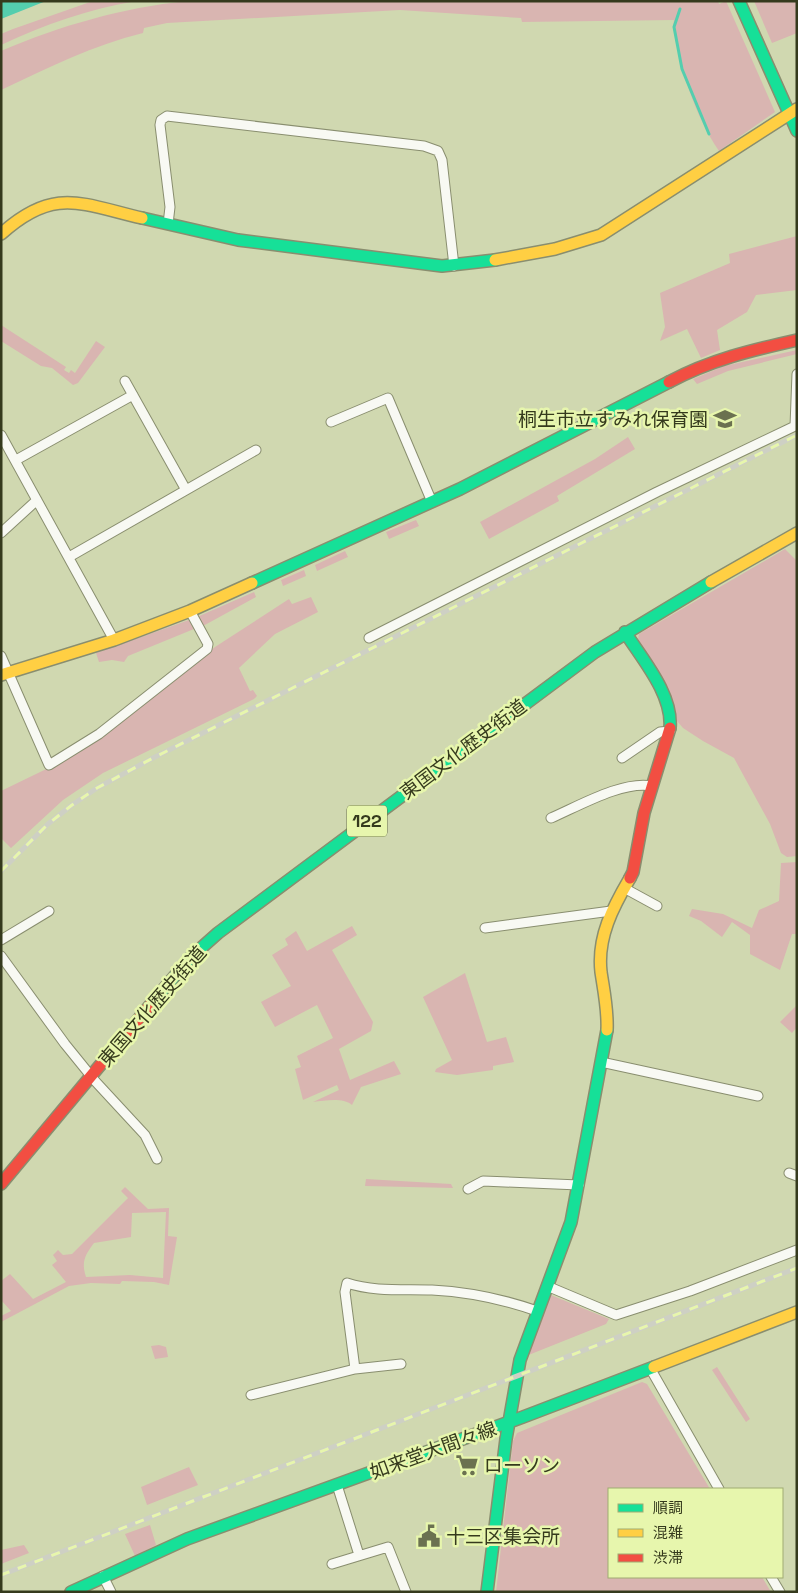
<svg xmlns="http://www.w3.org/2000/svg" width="798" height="1593" viewBox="0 0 798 1593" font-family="'Space Grotesk','Noto Sans JP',sans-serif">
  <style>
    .green { fill: #d9b5b1; fill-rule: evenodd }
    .water { fill: #54ceae }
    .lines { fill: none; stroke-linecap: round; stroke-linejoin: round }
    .stream { stroke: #54ceae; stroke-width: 3 }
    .street-casing { stroke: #898e6f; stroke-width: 11 }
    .fast-casing { stroke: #898e6f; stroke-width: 14 }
    .slow-casing { stroke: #898e6f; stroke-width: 14 }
    .jam-casing { stroke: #898e6f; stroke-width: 14 }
    .street { stroke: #f8f9f3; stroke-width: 9 }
    .fast { stroke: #16e098; stroke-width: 11 }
    .slow { stroke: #ffcf43; stroke-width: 11 }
    .jam { stroke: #f24e42; stroke-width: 11 }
    .rail-casing { stroke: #ced0c4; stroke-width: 5 }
    .rail { stroke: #e7f6ad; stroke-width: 3; stroke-dasharray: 9; stroke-linecap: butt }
    .labels { text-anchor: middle; stroke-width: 5; stroke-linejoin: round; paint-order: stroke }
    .shield { fill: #e7f6ad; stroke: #6a7248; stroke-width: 1 }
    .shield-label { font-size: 18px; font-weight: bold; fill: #353a1d }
    .poi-label { font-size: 19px; fill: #353a1d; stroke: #e7f6ad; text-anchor: start }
    .street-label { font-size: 19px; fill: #353a1d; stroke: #e7f6ad }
  </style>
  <rect width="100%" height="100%" fill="#d0d8b0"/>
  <!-- green -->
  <path class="green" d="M93,1h44c-48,8 -92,23 -136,44v-11l12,-5z
    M187,1h531l1,3 7,-3 49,111 -56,39c-25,-37 -38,-81 -46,-124l1,-7 -152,2 -1,-4 -121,-8 -233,13 -23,5 -1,5c-50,12 -95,35 -142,57v-39c61,-26 121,-43 186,-50z
    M754,1h43v32l-25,10z
    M797,236v54l-41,5 -9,17 -30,18 3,20 -19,8 -14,-29 -27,12 5,-14 -5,-34 70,-30 -1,-9z
    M1,325l65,42 -2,3 5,3 2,-3 4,3 21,-32 9,6 -27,36 -5,2 -21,-17 -11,-2 -40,-25z
    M797,350v4l-69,17 -31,13 -4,-5 31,-13z
    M628,437l7,12 -78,47 2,5 -70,38 -9,-17 115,-63z
    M416,520l3,6 -30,13 -3,-7z
    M785,549l12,12v295l-10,1 -6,-4 -11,-29 -36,-66 -31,-17 -20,-13 -6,-7 -4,-17 -35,-65 1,-5z
    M345,551l3,6 -31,14 -2,-6z
    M304,570l2,6 -23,10 -2,-6z
    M254,592l2,5 -53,29 -6,-9z
    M311,597l7,15 -43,22 -36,34 11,23 3,-1 4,6 -3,3 -151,74 -40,27 -52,48 -10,-10v-47l68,-33 53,-38 93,-73 74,-48 3,5z
    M189,620l5,9 -66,27 -4,6 -12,-2 -13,2 -3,-9z
    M797,862v72h-5l-12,36 -30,-16v-19l-18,-13 -10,15 -21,-16 -12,-5 3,-7 31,5 29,14 7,-18 20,-9 2,-38z
    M352,926l5,9 -25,15 41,72 -2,9 -32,18 11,31 44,-19 7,13 -40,13 -9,18c-10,-8 -27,-4 -39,-3l26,-12 -2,-5 -34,15 -8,-31 6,-2 -4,-11 36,-18 -16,-33 -42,22 -14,-25 30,-16 -19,-31 16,-10 -3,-6 11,-8 11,20z
    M465,973l22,69 19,-5 8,25 -21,4v4l-36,5 -22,-3 1,-3 16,-9 -29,-63z
    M797,1005v22l-5,6 -12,-11z
    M366,1179l85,5 2,4 -88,-2z
    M125,1187l23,22 21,-1 -1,28 9,1 -8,48 -15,-3 -32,-1 -2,3 -29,-1 -22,3 -68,36v-6l10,-5 -10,-11v-19l9,-7 23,25 33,-17 -14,-17 5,-4 -4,-6 5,-5 5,5 9,-1 56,-56 -7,-7zM166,1212l-3,66 -33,-3 -44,2c-5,-15 -1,-22 8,-34l37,-6 1,-24z
    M551,1295l58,24 -3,5 -80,32 23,-59z
    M159,1345l7,2 2,10 -13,2 -4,-13z
    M717,1367l33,52 -4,3 -34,-52z
    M642,1382l5,2 63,105h-101v88h153l9,15h-275l17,-151 4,-8z
    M189,1467l9,18 -51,20 -6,-18z
    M150,1525l6,20 -21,11 -10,-22z
    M24,1545l5,8 -28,11v-14z"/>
  <!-- water -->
  <path class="water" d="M1,1h45l-45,18z"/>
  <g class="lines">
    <!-- stream -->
    <path class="stream" d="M680,9l-6,18 8,42 27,65"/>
    <defs>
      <path id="street" d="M168,224l2,-17 -10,-82 1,-5 6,-4 257,30 14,5 4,9 12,106
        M125,381l61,109
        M331,422l57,-24 44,104
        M1,435l113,205
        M16,460l117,-65
        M1,533l36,-33
        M69,557l187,-107
        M369,638l288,-146 138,-66 2,-52
        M1,656l48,109 50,-31 108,-85 1,-5 -18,-33
        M622,758l38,-26 10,-1
        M551,818c26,-11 72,-38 101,-32
        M624,888l33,18
        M485,928l126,-17
        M1,940l48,-29
        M1,956l64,88 30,37 50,54 12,24
        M601,1062l157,34
        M789,1173l8,3
        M468,1189l15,-8 96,4
        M547,1286l69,29 74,-24 107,-41
        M650,1368l69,121
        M355,1369l46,-5
        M251,1395l104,-26 -10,-77 2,-9c27,9 57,6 85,7 37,2 71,9 105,21
        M337,1485l22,70
        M332,1564l56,-17 18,45
        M103,1576l8,16
        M771,1577l9,15"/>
      <path id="fast" d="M739,1l58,130
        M142,218l96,22 204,26 53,-6
        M252,583l208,-94 209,-107
        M625,632c17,27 48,62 45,96
        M157,997l34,-40 27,-24 377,-281 116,-70
        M71,1592l116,-53 336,-122 131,-50
        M487,1592l19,-153 14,-79 51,-138 36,-192"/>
      <path id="slow" d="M1,234c53,-48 80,-30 141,-16
        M495,260l60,-11 46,-14 196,-126
        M711,582l86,-49
        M1,675l113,-35 76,-29 62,-28
        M607,1030c1,-20 -3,-38 -6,-58 -4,-35 12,-65 29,-94
        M654,1367l143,-55"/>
      <path id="jam" d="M669,382c41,-22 83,-32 128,-42
        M630,878l3,-6 11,-59 26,-85
        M1,1184l156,-187"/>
    </defs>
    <!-- street casing -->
    <use href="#street" class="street-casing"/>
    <!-- fast casing -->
    <use href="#fast" class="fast-casing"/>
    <!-- slow casing -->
    <use href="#slow" class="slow-casing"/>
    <!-- jam casing -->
    <use href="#jam" class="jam-casing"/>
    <!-- street -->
    <use href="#street" class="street"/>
    <!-- fast -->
    <use href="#fast" class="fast"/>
    <!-- slow -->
    <use href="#slow" class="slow"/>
    <!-- jam -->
    <use href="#jam" class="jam"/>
    <defs>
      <path id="rail" d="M1,871l47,-47 24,-19 25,-17 56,-30 644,-323
        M1,1575l796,-307"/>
    </defs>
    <!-- rail casing -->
    <use href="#rail" class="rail-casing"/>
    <!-- rail -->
    <use href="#rail" class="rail"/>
  </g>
  <!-- icons -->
  <defs>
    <symbol id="school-bare" viewBox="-9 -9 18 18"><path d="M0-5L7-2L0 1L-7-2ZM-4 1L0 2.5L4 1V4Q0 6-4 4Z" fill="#6b7150" stroke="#e7f6ad" stroke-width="2.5" paint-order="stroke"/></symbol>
    <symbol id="supermarket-bare" viewBox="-9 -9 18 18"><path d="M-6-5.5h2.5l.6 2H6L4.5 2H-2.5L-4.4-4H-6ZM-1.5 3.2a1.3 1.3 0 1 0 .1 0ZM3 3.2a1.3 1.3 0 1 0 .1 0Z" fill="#6b7150" stroke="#e7f6ad" stroke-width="2.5" paint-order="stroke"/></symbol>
    <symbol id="civic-bare" viewBox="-9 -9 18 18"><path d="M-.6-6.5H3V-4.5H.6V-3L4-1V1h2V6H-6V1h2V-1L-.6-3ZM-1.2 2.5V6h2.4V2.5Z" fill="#6b7150" stroke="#e7f6ad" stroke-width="2.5" paint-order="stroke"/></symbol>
  </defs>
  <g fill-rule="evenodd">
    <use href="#school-bare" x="709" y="403" width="32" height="32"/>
    <use href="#supermarket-bare" x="451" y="1449" width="32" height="32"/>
    <use href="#civic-bare" x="413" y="1520" width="32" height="32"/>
  </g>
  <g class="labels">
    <!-- shield labels -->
    <rect class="shield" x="347" y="805.5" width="40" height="31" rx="4"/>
    <g class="shield-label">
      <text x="367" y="827">122</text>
    </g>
    <!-- poi labels -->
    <g class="poi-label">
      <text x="708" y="426" text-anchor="end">桐生市立すみれ保育園</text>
      <text x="484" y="1472">ローソン</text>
      <text x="446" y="1543">十三区集会所</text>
    </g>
    <!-- street labels -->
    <g class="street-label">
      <text transform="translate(463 749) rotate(-37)" y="7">東国文化歴史街道</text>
      <text transform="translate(152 1006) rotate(-49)" y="7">東国文化歴史街道</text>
      <text transform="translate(433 1450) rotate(-20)" y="7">如来堂大間々線</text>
    </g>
  </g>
  <!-- border -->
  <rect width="798" height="1593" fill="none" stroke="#353a1d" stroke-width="5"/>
  <!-- legend -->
  <rect x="608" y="1488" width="175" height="90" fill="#e7f6ad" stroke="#a0ab73"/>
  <rect x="618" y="1504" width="25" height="8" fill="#16e098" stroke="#a0ab73"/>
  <text x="653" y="1513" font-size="15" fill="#353a1d">順調</text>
  <rect x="618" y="1529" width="25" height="8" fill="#ffcf43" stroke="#a0ab73"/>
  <text x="653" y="1538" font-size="15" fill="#353a1d">混雑</text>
  <rect x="618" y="1554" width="25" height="8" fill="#f24e42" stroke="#a0ab73"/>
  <text x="653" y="1563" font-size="15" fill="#353a1d">渋滞</text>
</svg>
